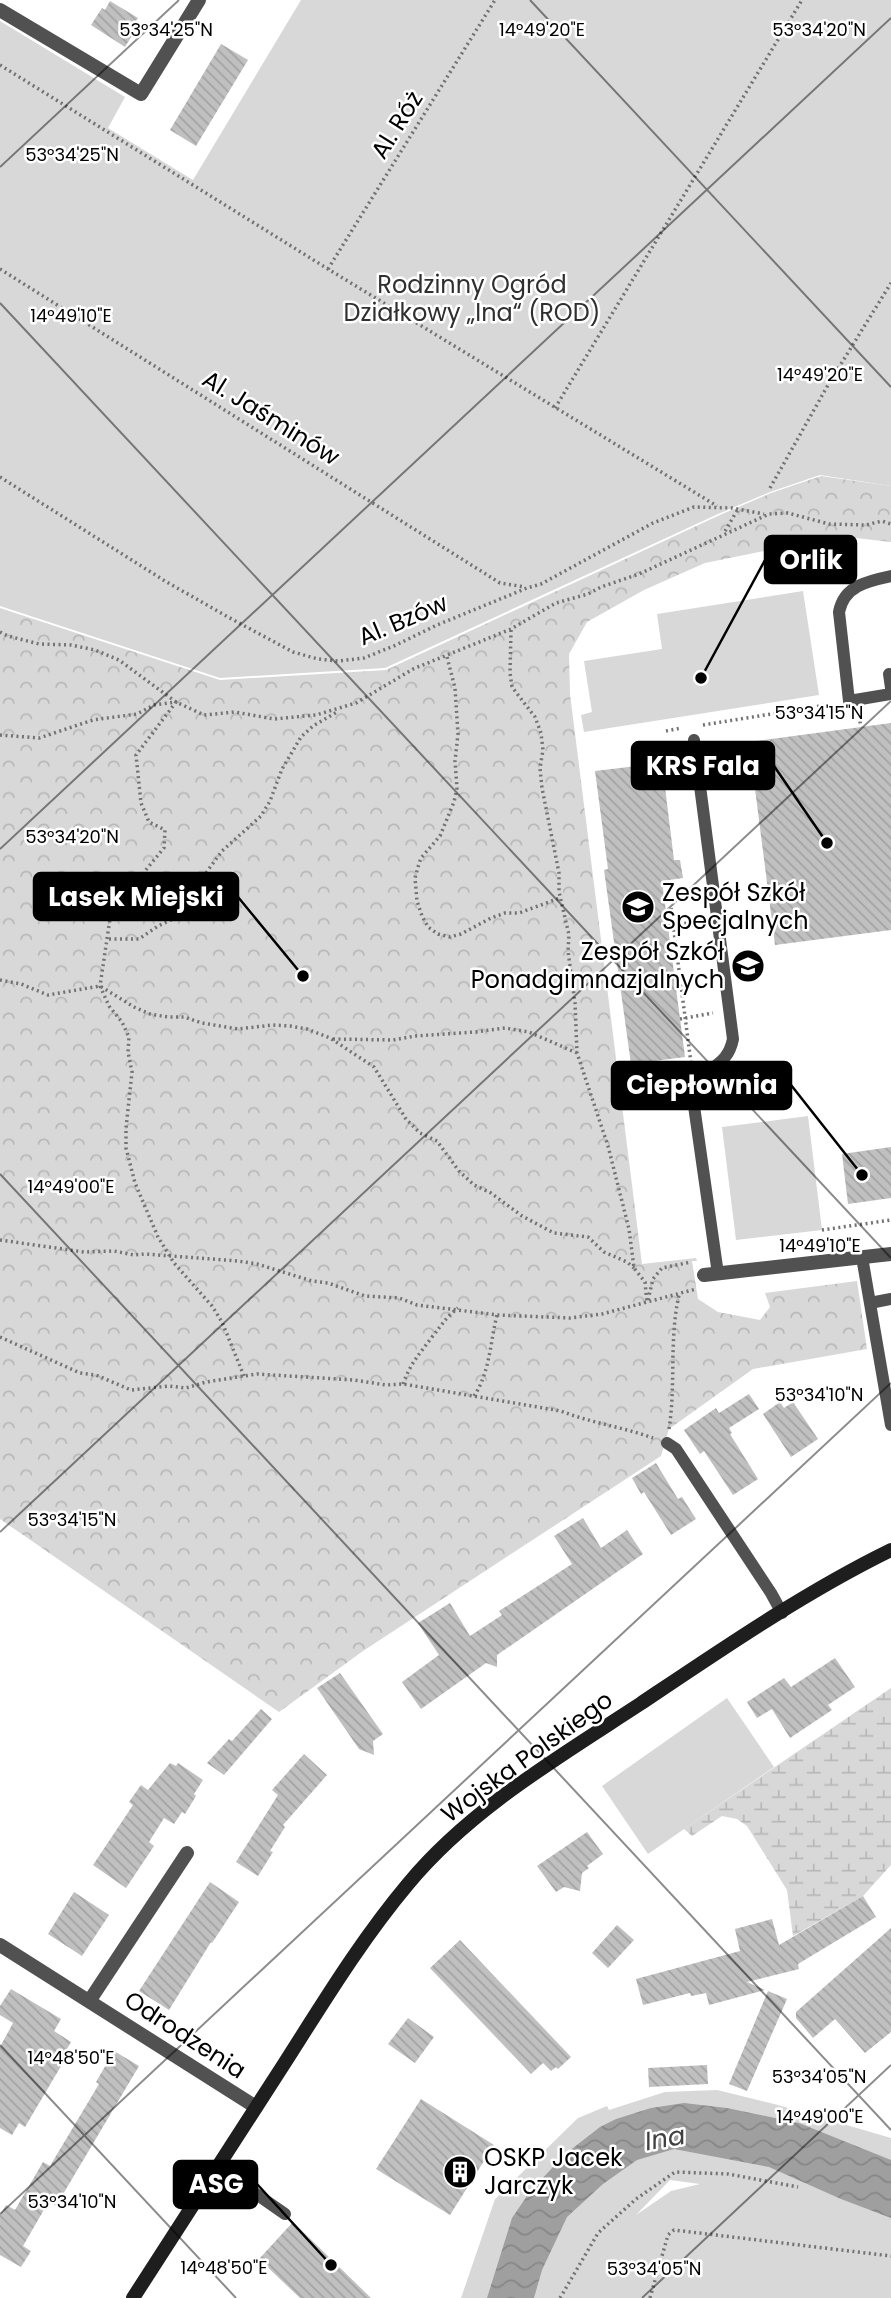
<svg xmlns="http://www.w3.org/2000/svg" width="891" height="2298" viewBox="0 0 891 2298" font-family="Poppins,sans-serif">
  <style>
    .forest { fill: url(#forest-crowns) }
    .wetland { fill: url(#wetland-marsh) }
    .green { fill: #d8d8d8; fill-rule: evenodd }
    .water { fill: url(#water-waves) }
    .building { fill: url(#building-back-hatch) }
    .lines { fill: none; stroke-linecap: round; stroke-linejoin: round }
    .path { stroke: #737373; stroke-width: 3.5; stroke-dasharray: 2 3.5; stroke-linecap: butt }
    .lane { stroke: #515151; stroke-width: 12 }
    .street { stroke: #515151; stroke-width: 14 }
    .secondary { stroke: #1e1e1e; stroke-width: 14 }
    .ticks { fill: none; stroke: #000; stroke-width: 2; stroke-opacity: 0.45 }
    .labels { text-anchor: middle; stroke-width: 5; stroke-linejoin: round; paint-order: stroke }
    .street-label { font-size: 24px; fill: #000; stroke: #fff }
    .park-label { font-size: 24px; fill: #2f2f2f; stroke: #fff }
    .poi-label { font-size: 24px; fill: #000; stroke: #fff; text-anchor: start }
    .water-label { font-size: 26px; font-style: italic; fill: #404040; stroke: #fff }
    .ticks-label { font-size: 18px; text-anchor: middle; fill: #000; stroke: #fff; stroke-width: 5; stroke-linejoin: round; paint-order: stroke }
    .leader { fill: none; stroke: #000; stroke-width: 2.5 }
    .callout-dot { fill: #000; stroke: #fff; stroke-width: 2.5 }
    .callout { fill: #000; stroke: #000; stroke-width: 2.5 }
    .callout-label { font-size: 26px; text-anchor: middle; font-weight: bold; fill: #fff }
  </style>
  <defs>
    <pattern id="forest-crowns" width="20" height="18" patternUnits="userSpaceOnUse" patternTransform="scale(1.75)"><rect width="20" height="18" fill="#d8d8d8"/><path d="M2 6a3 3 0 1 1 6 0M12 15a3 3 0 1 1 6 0" fill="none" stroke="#b8b8b8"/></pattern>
    <pattern id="wetland-marsh" width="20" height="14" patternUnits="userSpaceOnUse" patternTransform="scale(1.75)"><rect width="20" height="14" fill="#d8d8d8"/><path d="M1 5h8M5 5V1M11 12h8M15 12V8" fill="none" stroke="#b8b8b8"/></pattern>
    <pattern id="water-waves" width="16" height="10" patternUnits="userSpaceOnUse" patternTransform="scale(1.75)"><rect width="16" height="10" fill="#9f9f9f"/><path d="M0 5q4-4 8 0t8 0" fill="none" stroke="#878787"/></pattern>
    <pattern id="building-back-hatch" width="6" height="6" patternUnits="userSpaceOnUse" patternTransform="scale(1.75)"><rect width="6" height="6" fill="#c0c0c0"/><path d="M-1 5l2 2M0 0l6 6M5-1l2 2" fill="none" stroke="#a3a3a3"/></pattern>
  </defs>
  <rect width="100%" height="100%" fill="#fff"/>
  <!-- forest -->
  <path class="forest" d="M821,476l70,10v56l-53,-6 -133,27 -61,27 -57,32 -18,32 1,40 72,570 54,-6 1,3h-5l6,38 20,13 42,8 10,-13 -5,-14 92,-12 10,68 -114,20 -84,60 -8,27 -298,195 -84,61 -279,-193v-911l220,72 166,-10 334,-155 51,-22z"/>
  <!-- wetland -->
  <path class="wetland" d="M891,1688v177l-28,31 -70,40 -6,-46 -40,-64 -10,-7 -15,-3 -30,20 -8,-7z"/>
  <!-- green -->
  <path class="green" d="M301,0h590v486l-71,-11 -50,17 -52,22 -333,154 -165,10 -220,-72v-585l125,76 -17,31 85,52z
    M803,591l16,104 -235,37 -3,-17 11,-3 -8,-51 78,-12 -5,-35z
    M808,1116l14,114 -86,10 -14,-113z
    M727,1698l47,69 -126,87 -46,-68z
    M717,2090l61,15 113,33v160h-430l34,-99 83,-81 29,-12 2,4 56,-18zM670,2180l30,4 -29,7 -35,24z"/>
  <!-- water -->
  <path class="water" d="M684,2103l43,5 72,15 92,37v58l-50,-19 -72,-32 -95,-18 -37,11 -34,24 -36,33 -25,53 -8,28h-47l25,-80 17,-25 35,-38 36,-28 16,-8 35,-11z"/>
  <!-- building -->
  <path class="building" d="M110,1l28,17 -6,9 4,2 -11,18 -34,-22 11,-17 3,2z
    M221,44l27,16 -52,86 -26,-16z
    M891,723v207l-116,15 -26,-203z
    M662,763l12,97h6l3,18 -21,3 23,176 -54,7 -27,-194 4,-1 -13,-98z
    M891,1147v51l-43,6 -6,-50z
    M749,1394l10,15 -30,19 3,5 -2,1 28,45 -25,16 -29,-44 -4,3 -16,-24 32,-22 3,5z
    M780,1402l4,6 9,-6 25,37 -27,18 -28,-43z
    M656,1463l22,36 4,-2 14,22 -25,16 -27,-43 -3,2 -9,-16z
    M583,1518l18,30 26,-18 16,24 -146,101v12l-11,-4 -65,46 -19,-27 37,-27 -21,-32 32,-20 20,33 32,-21 -3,-4 73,-47 -18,-28z
    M835,1658l20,29 -27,18 4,5 -42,28 -18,-29 -15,9 -10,-16 37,-24 7,9z
    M340,1673l43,61 -10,7 1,14 -15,-6 -42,-61z
    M261,1709l11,10 -48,56 -17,-12 22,-24 3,2z
    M304,1754l23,21 -44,50 2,2 -15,24 3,1 -15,24 -22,-14 42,-67 -6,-5z
    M170,1763l6,3 2,-3 25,17 -9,14 2,2 -11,18 -3,-2 -8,12 -10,-6 -15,24 5,4 -28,42 -33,-23 40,-60 -4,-3 12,-17 7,5z
    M587,1832l16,22 -16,12 2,2 -7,5 -2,18 -16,-4 -8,5 -19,-26z
    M210,1882l29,20 -27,41 -1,-1 -42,68 -30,-19z
    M74,1892l35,23 -27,41 -34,-22z
    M863,1896l13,21 -78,47 1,5 -52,13 18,8 -56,15 -3,-12 -15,3 -1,-3 -47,12 -7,-26 104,-28 -5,-22 37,-10 7,26z
    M617,1925l17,15 -26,28 -16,-15z
    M891,1928v104l-26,21 -30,-34 -22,19 -17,-20v-6z
    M460,1940l111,117 -13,12 -2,-2 -5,4 -8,-8 -12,11 -101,-106z
    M11,1989l50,30 -7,12 17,11 -10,17 3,2 -39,66 -6,-4 -7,12 -12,-7v-81l13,-24 -13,-8v-9z
    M768,1991l19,8 -40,92 -18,-7z
    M408,2018l26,19 -19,26 -27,-19z
    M114,2051l25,15 -83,140 -7,-5 -26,45 8,5 -10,16 -21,-12v-40l6,-10 9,5 28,-48 7,4 49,-82 -3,-2z
    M707,2065l1,19 -59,3 -1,-19z
    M421,2099l73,46 -44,70 -74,-46z
    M293,2222l78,76h-71l-41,-39z"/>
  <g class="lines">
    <!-- path -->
    <path class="path" d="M0,65l328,204 389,237
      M0,269l500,314 25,4
      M328,269l167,-269
      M555,408l247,-408
      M0,477l165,104 63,36 65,35 25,7 20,2 26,-3 32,-13 41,-20 90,-37 14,-4 112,-61 41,-16 38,1 32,6
      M770,488l58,-103 63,-102
      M725,531l13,-22
      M511,630l-1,43 2,14 23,30 6,16 2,17 -3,18 2,20 17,85v19l10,43 -1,16 7,52 2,50 31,93 21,83 5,39 11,14 2,21
      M0,632l8,4 31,8 32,1 24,5 24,10 57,42 28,13 31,-3 39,7 42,-4 40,-12 57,-34 98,-40 45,-26 32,-9 13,-7 38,-13 130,-60 19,-1 41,11 37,1 16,-4 9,3
      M447,657l8,31 3,46 -3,27 2,27 -3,14 -14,34 -19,22 -3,9 -3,11 2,23 5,15 6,11 10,7 12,3 11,-3 30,-16 14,-5h14l41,-15
      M859,716l2,11
      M703,725l130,-21
      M666,731l15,-3
      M0,735l39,3 54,-18 44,-6 17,-9 22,-3 -40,53 5,48 8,19 16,8 -1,18 -24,29 -22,21 -7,14 -11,74 9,20 13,16 7,15 -1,15 4,20 -6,56v20l9,35 23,54 16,26 38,43 10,16 22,54
      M671,908l20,155
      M668,926l34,-5
      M109,939h30l19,-13 15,-7 10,-11 9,-16 30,-41 39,-35 9,-15 12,-32 19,-32 12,-11 24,-14
      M0,980l21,4 27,11 52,-9 34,21 16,7 18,3h16l18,6 36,6 35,-4 17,1 17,3 23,9 44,29 32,52 14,14 17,8 22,30 15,14 17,8 31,23 32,17 34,4 16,15 23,10 7,6
      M680,1019l33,-6
      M333,1039l60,1 22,-4 60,-4 30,-4 24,4 48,21
      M822,1230l69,-10
      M0,1240l84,12 30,-1 20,4 11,-1 93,7 19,3 55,17 16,2 37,13 34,2 18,7 81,10 72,3 32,-4 94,-25
      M648,1300l5,-21 9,-11 29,-6
      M0,1337l80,36 16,2 35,15 38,-4 17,2 20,-6 51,-8 97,6 32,5 17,-1 158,27c30,12 62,16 92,27
      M403,1384c8,-22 16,-29 29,-47 10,-12 13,-19 26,-29
      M474,1396c16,-24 16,-53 23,-81
      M669,1429c7,-44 0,-90 10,-134
      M560,2298l38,-65 38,-34 39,-27 53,2 70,13
      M650,2298l18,-63 6,-5 217,26"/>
    <!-- lane -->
    <path class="lane" d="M891,576c-24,5 -47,10 -52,36l10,89 42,-7
      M889,674l2,14
      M694,740l39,299c-6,31 -31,26 -41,53l26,182
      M862,1257l29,168
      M870,1303l21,-4
      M667,1443l9,6 95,144 11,20
      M217,2167l68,47"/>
    <!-- street -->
    <path class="street" d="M0,10l141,84 58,-94
      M704,1275l187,-21
      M0,1945l256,162
      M90,2000l97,-147"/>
    <!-- secondary -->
    <path class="secondary" d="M133,2298c50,-78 100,-156 151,-234 39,-61 77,-124 124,-180 62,-75 151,-127 232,-180 79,-53 165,-112 251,-154"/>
  </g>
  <!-- ticks -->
  <path class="ticks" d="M530,0l361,387M0,167l179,-167M0,303l891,955M0,849l891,-831M0,1174l891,956M0,1532l891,-831M0,2045l236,253M0,2214l891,-831M642,2298l249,-233"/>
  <!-- icons -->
  <defs>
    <symbol id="school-disc" viewBox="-11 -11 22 22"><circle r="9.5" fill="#000" stroke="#fff"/><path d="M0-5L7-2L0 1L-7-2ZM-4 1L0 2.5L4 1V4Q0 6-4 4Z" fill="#fff"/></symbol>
    <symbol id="building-disc" viewBox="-11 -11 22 22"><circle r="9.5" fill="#000" stroke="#fff"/><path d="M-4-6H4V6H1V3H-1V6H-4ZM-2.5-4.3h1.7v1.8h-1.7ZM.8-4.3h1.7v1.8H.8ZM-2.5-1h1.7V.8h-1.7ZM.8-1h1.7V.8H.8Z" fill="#fff"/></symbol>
  </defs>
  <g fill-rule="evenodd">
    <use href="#school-disc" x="619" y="888" width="38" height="38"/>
    <use href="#school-disc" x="729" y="947" width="38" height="38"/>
    <use href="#building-disc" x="441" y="2153" width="38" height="38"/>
  </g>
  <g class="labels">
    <!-- street labels -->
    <g class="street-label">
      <text transform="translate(397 125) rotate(-58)" y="8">Al. Róż</text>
      <text transform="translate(271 418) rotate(32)" y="8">Al. Jaśminów</text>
      <text transform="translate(403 620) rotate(-23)" y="8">Al. Bzów</text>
      <text transform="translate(527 1757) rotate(-36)" y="8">Wojska Polskiego</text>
      <text transform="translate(185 2035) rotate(33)" y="8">Odrodzenia</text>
    </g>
    <!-- park labels -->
    <g class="park-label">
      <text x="472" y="293">Rodzinny Ogród<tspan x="472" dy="28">Działkowy „Ina“ (ROD)</tspan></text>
    </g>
    <!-- poi labels -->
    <g class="poi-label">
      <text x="662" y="901">Zespół Szkół<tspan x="662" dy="28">Specjalnych</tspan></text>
      <text x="724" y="960" text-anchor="end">Zespół Szkół<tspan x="724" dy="28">Ponadgimnazjalnych</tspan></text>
      <text x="484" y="2166">OSKP Jacek<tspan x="484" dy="28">Jarczyk</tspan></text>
    </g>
    <!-- water labels -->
    <g class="water-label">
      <text transform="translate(665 2138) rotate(-10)" y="9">Ina</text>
    </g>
  </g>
  <g class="ticks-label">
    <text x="166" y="36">53°34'25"N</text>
    <text x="542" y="36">14°49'20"E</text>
    <text x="819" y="36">53°34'20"N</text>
    <text x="72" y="161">53°34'25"N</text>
    <text x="71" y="322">14°49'10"E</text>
    <text x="820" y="381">14°49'20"E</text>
    <text x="819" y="719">53°34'15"N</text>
    <text x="72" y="843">53°34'20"N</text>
    <text x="71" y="1193">14°49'00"E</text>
    <text x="820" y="1252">14°49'10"E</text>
    <text x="819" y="1401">53°34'10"N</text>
    <text x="72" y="1526">53°34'15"N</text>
    <text x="71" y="2064">14°48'50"E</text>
    <text x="819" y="2083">53°34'05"N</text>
    <text x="820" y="2123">14°49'00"E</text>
    <text x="72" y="2208">53°34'10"N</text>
    <text x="224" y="2274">14°48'50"E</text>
    <text x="654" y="2275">53°34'05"N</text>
  </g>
  <!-- callouts -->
  <path class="leader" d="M701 678L765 560M827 843L774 766M303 976L238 897M862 1175L791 1085M331 2265L257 2184"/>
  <g class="callout-dot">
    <circle cx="701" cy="678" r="7"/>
    <circle cx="827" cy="843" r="7"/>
    <circle cx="303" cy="976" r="7"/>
    <circle cx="862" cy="1175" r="7"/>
    <circle cx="331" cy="2265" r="7"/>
  </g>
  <g class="callout">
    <rect x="765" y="536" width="91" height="47" rx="7"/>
    <rect x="632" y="742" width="142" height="47" rx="7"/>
    <rect x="34" y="873" width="204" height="47" rx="7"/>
    <rect x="612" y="1062" width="179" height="47" rx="7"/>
    <rect x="174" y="2161" width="83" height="47" rx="7"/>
  </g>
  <g class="callout-label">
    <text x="811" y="569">Orlik</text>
    <text x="703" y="775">KRS Fala</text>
    <text x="136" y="906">Lasek Miejski</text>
    <text x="702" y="1094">Ciepłownia</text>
    <text x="216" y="2193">ASG</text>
  </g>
</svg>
